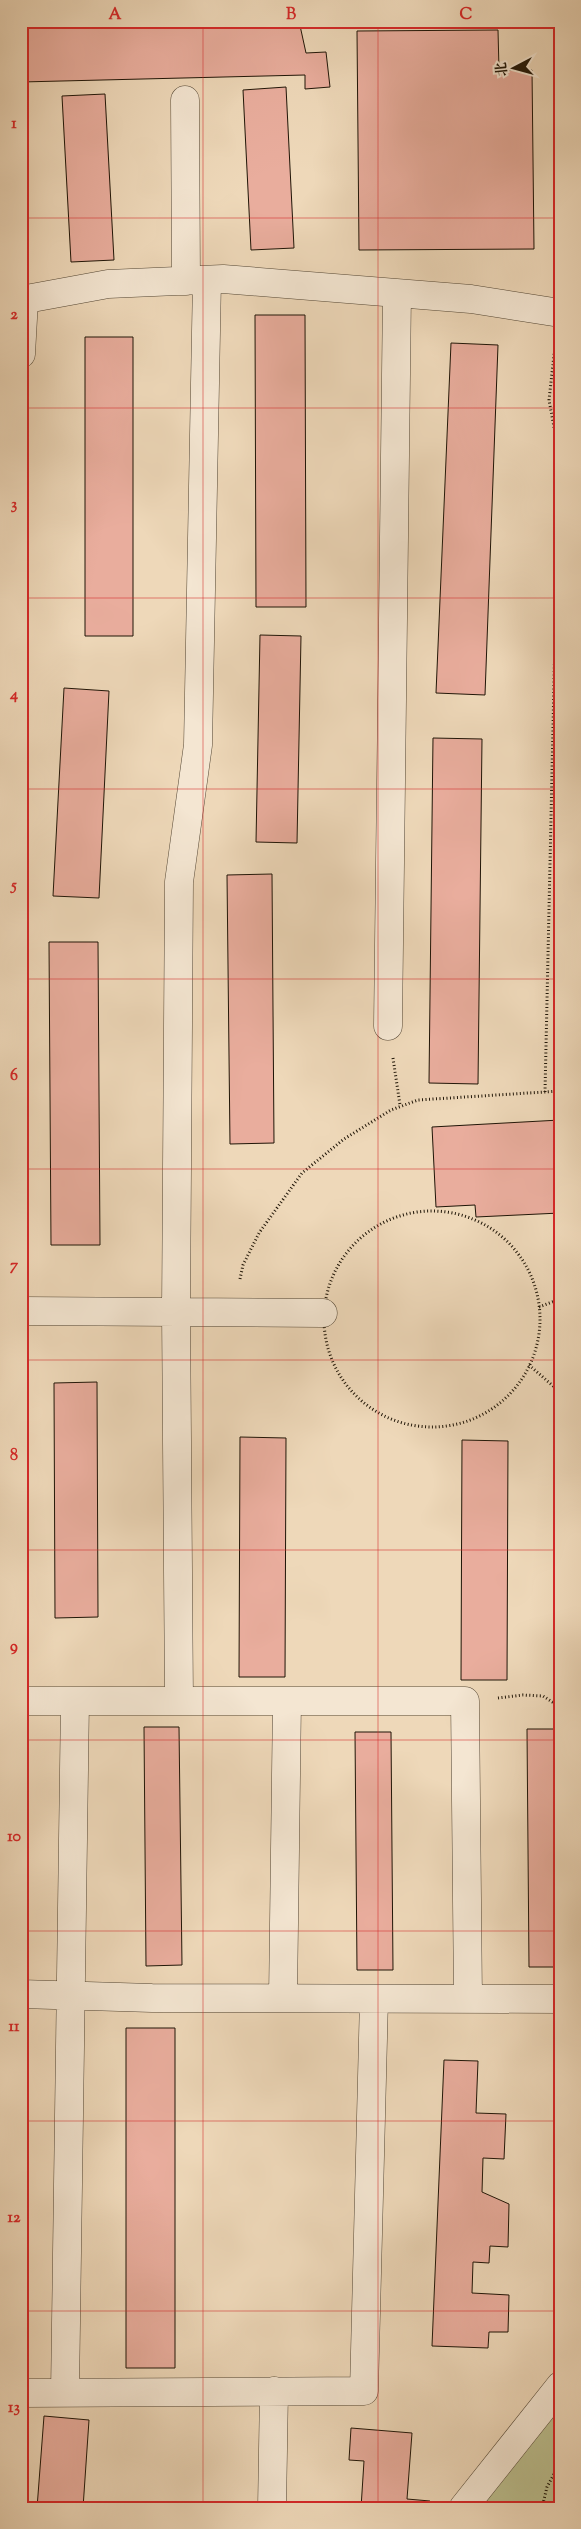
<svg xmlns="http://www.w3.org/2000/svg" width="581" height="2529" viewBox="0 0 581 2529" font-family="'Sorts Mill Goudy','Noto Serif SC',serif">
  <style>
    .green { fill: #bbbe8e; stroke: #6d6a4a }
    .building { fill: #e9ad9d; stroke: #1f1507 }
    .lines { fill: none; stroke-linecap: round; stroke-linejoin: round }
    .minor-casing { stroke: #534634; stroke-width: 29 }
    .path { stroke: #1f1507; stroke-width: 3; stroke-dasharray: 1 2.5; stroke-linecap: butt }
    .minor { stroke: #f4e6d2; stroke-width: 28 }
    .grid { fill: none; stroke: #d62828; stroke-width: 1; stroke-opacity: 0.55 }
    .neatline { fill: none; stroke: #d62828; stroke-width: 2 }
    .grid-label { font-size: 16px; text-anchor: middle; font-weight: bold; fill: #d62828 }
  </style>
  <rect width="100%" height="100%" fill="#eed8b9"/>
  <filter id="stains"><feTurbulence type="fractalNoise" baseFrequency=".004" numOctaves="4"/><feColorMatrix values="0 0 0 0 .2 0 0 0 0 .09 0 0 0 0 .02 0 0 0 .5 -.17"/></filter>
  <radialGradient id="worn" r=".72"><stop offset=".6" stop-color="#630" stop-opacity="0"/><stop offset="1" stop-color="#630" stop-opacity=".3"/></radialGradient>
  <!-- green -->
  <path class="green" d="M560,2403v105h-79z"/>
  <!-- building -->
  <path class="building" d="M21,21h278l7,32 20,-1 4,35 -25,2v-14l-284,7z
    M498,30l1,40h33l2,179 -175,1 -2,-219z
    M286,87l8,161 -43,2 -8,-160z
    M105,94l9,166 -43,2 -9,-166z
    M255,315h50l1,292h-50z
    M85,337h48v299h-48z
    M451,343l47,2 -13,350 -49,-2z
    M260,635l41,1 -4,207 -41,-1z
    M64,688l45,3 -10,207 -46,-2z
    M433,738l49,1 -4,345 -49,-1z
    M272,874l2,269 -44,1 -3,-269z
    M49,942h49l2,303h-49z
    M560,1120v93l-84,4 -1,-12 -39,2 -4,-80z
    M97,1382l1,235 -43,1 -1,-235z
    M240,1437l46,1 -1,239h-46z
    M462,1440l46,1 -1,239h-46z
    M144,1727h35l3,238 -36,1z
    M527,1729h33v238h-31z
    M355,1732h36l2,238h-36z
    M126,2028h49v340h-49z
    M444,2060l34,1 -2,52 30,1 -2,45 -21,-1 -1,34 27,12 -1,43 -18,-1 -1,17 -16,-1 -1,31 37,2 -1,37h-19l-1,16 -56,-2z
    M44,2416l45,4 -6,88h-46z
    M351,2428l61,5 -5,66 23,2v7h-69l3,-47 -15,-1z"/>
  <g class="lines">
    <defs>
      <path id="minor" d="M185,100l1,181
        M21,300l87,-16 115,-5 248,20 89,14
        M21,354l3,-54
        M388,1026l9,-733
        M21,1311l302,2
        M21,1701h444l3,298
        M179,1701l-3,-390 3,-429 19,-137 9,-465
        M21,1994l131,4 408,1
        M283,1998l4,-297
        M65,2392l10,-691
        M21,2393l343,-2 10,-392
        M272,2508l2,-117
        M463,2508l97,-122"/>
    </defs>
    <!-- minor casing -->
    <use href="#minor" class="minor-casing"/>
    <!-- path -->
    <path class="path" d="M393,1058l7,47
      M545,1092l14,-638 -10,-54 6,-54
      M324 1319a108 108 0 1 1 216 0a108 108 0 1 1-216 0Z
      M240,1279l3,-14 16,-32 43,-60 42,-34 47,-29 27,-10 142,-9
      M539,1307l21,-8
      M529,1365l31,27
      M498,1698l25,-3 20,1 17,11
      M542,2508l5,-21 13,-24"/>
    <!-- minor -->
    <use href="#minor" class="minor"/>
  </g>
  <!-- grid -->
  <path class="grid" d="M203,21v2487M378,21v2487M21,218h539M21,408h539M21,598h539M21,789h539M21,979h539M21,1169h539M21,1360h539M21,1550h539M21,1740h539M21,1931h539M21,2121h539M21,2311h539"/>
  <!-- margin -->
  <rect width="581" height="2529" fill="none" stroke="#eed8b9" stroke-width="55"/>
  <!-- north arrow -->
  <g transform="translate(514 68) rotate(264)" stroke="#f4e6d2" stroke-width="4" paint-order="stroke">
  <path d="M0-4L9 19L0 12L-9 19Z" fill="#1f1507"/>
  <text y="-8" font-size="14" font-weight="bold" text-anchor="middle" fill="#1f1507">北</text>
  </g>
  <rect x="28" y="28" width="526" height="2474" class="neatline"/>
  <g class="grid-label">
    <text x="115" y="19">A</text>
    <text x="291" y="19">B</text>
    <text x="466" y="19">C</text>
    <text x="14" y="128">1</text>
    <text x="14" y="319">2</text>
    <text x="14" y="509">3</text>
    <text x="14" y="699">4</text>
    <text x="14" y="890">5</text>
    <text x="14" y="1080">6</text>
    <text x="14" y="1270">7</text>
    <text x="14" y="1460">8</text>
    <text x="14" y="1651">9</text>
    <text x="14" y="1841">10</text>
    <text x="14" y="2031">11</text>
    <text x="14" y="2222">12</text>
    <text x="14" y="2412">13</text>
  </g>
  <rect width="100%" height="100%" filter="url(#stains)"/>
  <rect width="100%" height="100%" fill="url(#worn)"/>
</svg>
